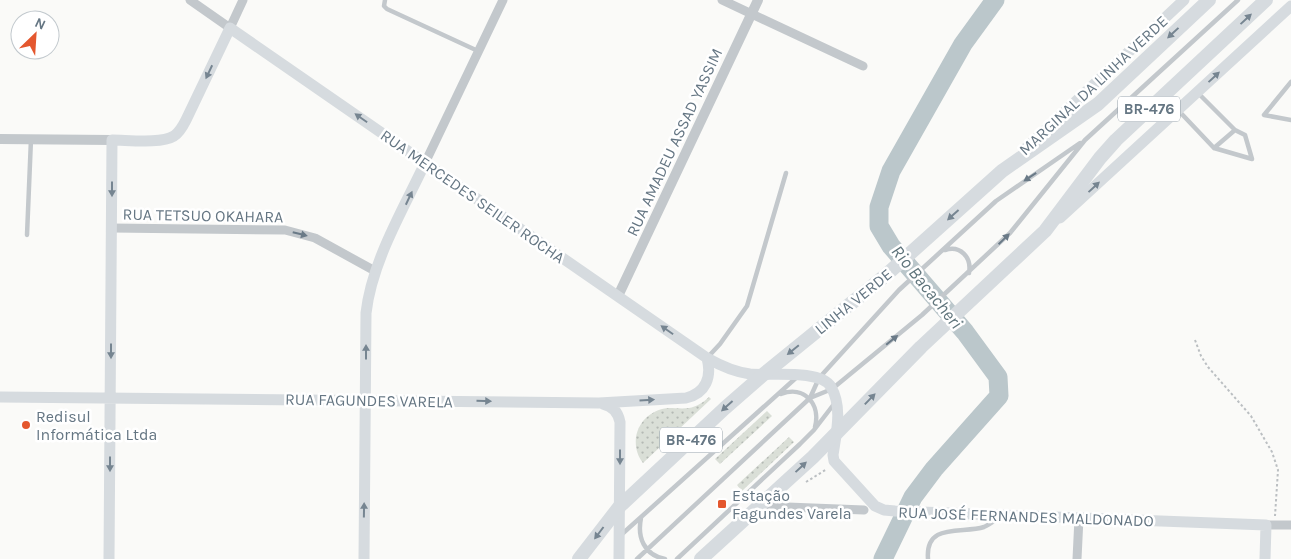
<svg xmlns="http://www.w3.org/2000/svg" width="1291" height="559" viewBox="0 0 1291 559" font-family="Karla,sans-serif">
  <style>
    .grass { fill: url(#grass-dots) }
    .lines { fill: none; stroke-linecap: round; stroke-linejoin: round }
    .river { stroke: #bbc7cb; stroke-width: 19 }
    .path { stroke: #bbbfc2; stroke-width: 2; stroke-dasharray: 2.5 2.5; stroke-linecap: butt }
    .service { stroke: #c3c8cc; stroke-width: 4.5 }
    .minor { stroke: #c3c8cc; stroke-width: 9 }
    .tertiary { stroke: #c3c8cc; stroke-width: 10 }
    .secondary { stroke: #d6dbdf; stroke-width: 11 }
    .trunk { stroke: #d6dbdf; stroke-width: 14 }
    .oneway { fill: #768591 }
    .oneway2 { fill: #6a7a87 }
    .poi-dot { fill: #e4572e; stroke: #fff; stroke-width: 2 }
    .labels { text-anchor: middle; stroke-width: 5; stroke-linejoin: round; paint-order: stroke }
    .shield { fill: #fff; stroke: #939fa8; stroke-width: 1 }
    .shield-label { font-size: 15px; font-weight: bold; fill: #657683 }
    .street-label { font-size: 16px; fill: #657683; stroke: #fff }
    .poi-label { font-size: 16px; fill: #657683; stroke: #fff; text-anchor: start }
    .water-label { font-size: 18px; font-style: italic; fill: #60757c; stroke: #fff }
  </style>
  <defs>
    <pattern id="grass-dots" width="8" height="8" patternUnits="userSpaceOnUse" patternTransform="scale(1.25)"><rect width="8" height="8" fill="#dadfd7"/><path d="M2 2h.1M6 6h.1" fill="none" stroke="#b4b9b4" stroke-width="1.8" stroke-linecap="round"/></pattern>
  </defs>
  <rect width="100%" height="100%" fill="#fafaf8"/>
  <!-- grass -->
  <path class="grass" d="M709,397l2,2 -68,64c-6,-8 -8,-16 -7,-26 3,-17 17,-28 33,-29 6,0 13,1 20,0 7,-1 15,-6 20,-11z
    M767,411l5,5 -52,48 -5,-5z
    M789,437l5,5 -52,49 -5,-6z"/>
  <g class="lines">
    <!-- river -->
    <path class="river" d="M883,559l30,-62 21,-28 65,-73 -1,-19 -33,-45 -74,-86 -12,-20v-19l12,-36 72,-127 32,-44"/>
    <!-- path -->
    <path class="path" d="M1195,340l6,16 7,11 43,49 21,36 6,18 -3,46
      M806,482l21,-13"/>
    <!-- service -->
    <path class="service" d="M385,0l-1,6 3,3 91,42
      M1291,82l-27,33 27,5
      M1178,110l36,38 38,11 -7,-24 -10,-5 -37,-37
      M1214,148l21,-18
      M27,235l4,-96
      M945,250c15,-5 27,7 24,23
      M707,358l13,-14 27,-38 39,-133
      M781,394c23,-9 40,10 34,33
      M810,398l9,-20 80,-88 97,-89 84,-58
      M641,518c-4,19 3,37 24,41
      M621,535l176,-158
      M637,559l173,-161 22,-9 90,-74 88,-82 75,-93 153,-140
      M677,559l123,-115 14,-14 20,-26
      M928,559c-3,-37 34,-25 56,-32 5,-2 10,-6 14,-9"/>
    <!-- minor -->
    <path class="minor" d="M190,0l40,28 13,-28
      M722,0l141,66
      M425,163l78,-163
      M112,228l173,2 30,8 60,33
      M759,506l105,4
      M1266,525h25
      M1077,559l2,-41"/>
    <!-- tertiary -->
    <path class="tertiary" d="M0,139l112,1
      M618,296l140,-296"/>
    <!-- secondary -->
    <path class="secondary" d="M1025,149l159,-149
      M1060,218l231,-212
      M0,397l599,6 87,-5c20,-5 26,-21 21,-40
      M603,404c10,2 15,8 17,18l-1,137
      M109,559l3,-419c16,0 49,4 62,-4 6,-4 9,-10 12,-16l44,-92 477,330c14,8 28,14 43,16 19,2 71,-5 81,13 12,20 5,47 2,68l1,6 41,45 9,4 11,1 371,14 -1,34
      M364,559l2,-246c6,-52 37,-103 59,-150"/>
    <!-- trunk -->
    <path class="trunk" d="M579,559l41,-53 105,-98 39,-34 122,-99 116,-104 96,-67 111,-104
      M701,559l112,-102 108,-110 124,-116 55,-73 16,-18 150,-140"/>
  </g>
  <!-- one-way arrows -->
  <defs><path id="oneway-solid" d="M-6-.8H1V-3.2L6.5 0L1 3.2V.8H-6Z" transform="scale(1.25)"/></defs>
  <g class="oneway">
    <use href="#oneway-solid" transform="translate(1246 19) rotate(-43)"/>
    <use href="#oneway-solid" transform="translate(1173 33) rotate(137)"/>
    <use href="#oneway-solid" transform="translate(209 72) rotate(115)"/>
    <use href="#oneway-solid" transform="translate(1214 77) rotate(-43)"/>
    <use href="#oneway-solid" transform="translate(361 118) rotate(-145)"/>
    <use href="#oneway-solid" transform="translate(1094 187) rotate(-43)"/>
    <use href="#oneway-solid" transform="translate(112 189) rotate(90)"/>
    <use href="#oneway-solid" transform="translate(409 198) rotate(-65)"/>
    <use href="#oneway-solid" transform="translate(953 215) rotate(138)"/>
    <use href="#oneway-solid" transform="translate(667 330) rotate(-145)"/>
    <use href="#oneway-solid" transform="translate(793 350) rotate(141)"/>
    <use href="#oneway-solid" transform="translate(111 351) rotate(90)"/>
    <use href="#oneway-solid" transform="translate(366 352) rotate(-90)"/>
    <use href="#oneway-solid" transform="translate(870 399) rotate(-46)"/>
    <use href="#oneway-solid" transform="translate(647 400) rotate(-3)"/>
    <use href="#oneway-solid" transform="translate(484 401) rotate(1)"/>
    <use href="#oneway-solid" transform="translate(727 406) rotate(138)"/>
    <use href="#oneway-solid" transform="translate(620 457) rotate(90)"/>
    <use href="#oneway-solid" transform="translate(110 464) rotate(90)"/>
    <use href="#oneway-solid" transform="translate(801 467) rotate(-43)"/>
    <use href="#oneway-solid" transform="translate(364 510) rotate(-89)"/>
    <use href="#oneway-solid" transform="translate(599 533) rotate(127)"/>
  </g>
  <g class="oneway2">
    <use href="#oneway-solid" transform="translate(1030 177) rotate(146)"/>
    <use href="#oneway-solid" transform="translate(300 234) rotate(14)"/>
    <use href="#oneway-solid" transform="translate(1004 239) rotate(-44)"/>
    <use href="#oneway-solid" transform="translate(892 340) rotate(-39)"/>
  </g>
  <!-- markers -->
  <g class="poi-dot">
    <circle cx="26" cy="425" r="5"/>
    <rect x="717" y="499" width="10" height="10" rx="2.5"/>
  </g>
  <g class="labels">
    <!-- shield labels -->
    <g class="shield">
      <rect x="1118" y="96.5" width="62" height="25" rx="4"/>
      <rect x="660" y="427.5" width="62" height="25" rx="4"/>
    </g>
    <g class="shield-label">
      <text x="1149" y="114">BR-476</text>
      <text x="691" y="445">BR-476</text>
    </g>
    <!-- street labels -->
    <g class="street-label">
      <text transform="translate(1093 85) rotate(-43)" y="6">MARGINAL DA LINHA VERDE</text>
      <text transform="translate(674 142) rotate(-65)" y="6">RUA AMADEU ASSAD YASSIM</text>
      <text transform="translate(473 196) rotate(35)" y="6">RUA MERCEDES SEILER ROCHA</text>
      <text transform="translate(203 215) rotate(1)" y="6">RUA TETSUO OKAHARA</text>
      <text transform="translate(853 301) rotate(-39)" y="6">LINHA VERDE</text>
      <text transform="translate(369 400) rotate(1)" y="6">RUA FAGUNDES VARELA</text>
      <text transform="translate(1026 516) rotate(2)" y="6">RUA JOSÉ FERNANDES MALDONADO</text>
    </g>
    <!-- poi labels -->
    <g class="poi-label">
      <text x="36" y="422">Redisul<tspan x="36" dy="18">Informática Ltda</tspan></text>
      <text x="732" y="501">Estação<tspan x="732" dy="18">Fagundes Varela</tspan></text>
    </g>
    <!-- water labels -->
    <g class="water-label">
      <text transform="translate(927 287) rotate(51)" y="6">Rio Bacacheri</text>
    </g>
  </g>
  <!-- north arrow -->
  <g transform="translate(35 35) rotate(25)"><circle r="24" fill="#ffffff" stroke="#c1c8cd"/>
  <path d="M0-4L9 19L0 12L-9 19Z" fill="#e4572e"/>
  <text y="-8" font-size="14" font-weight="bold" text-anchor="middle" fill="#657683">N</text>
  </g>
</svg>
